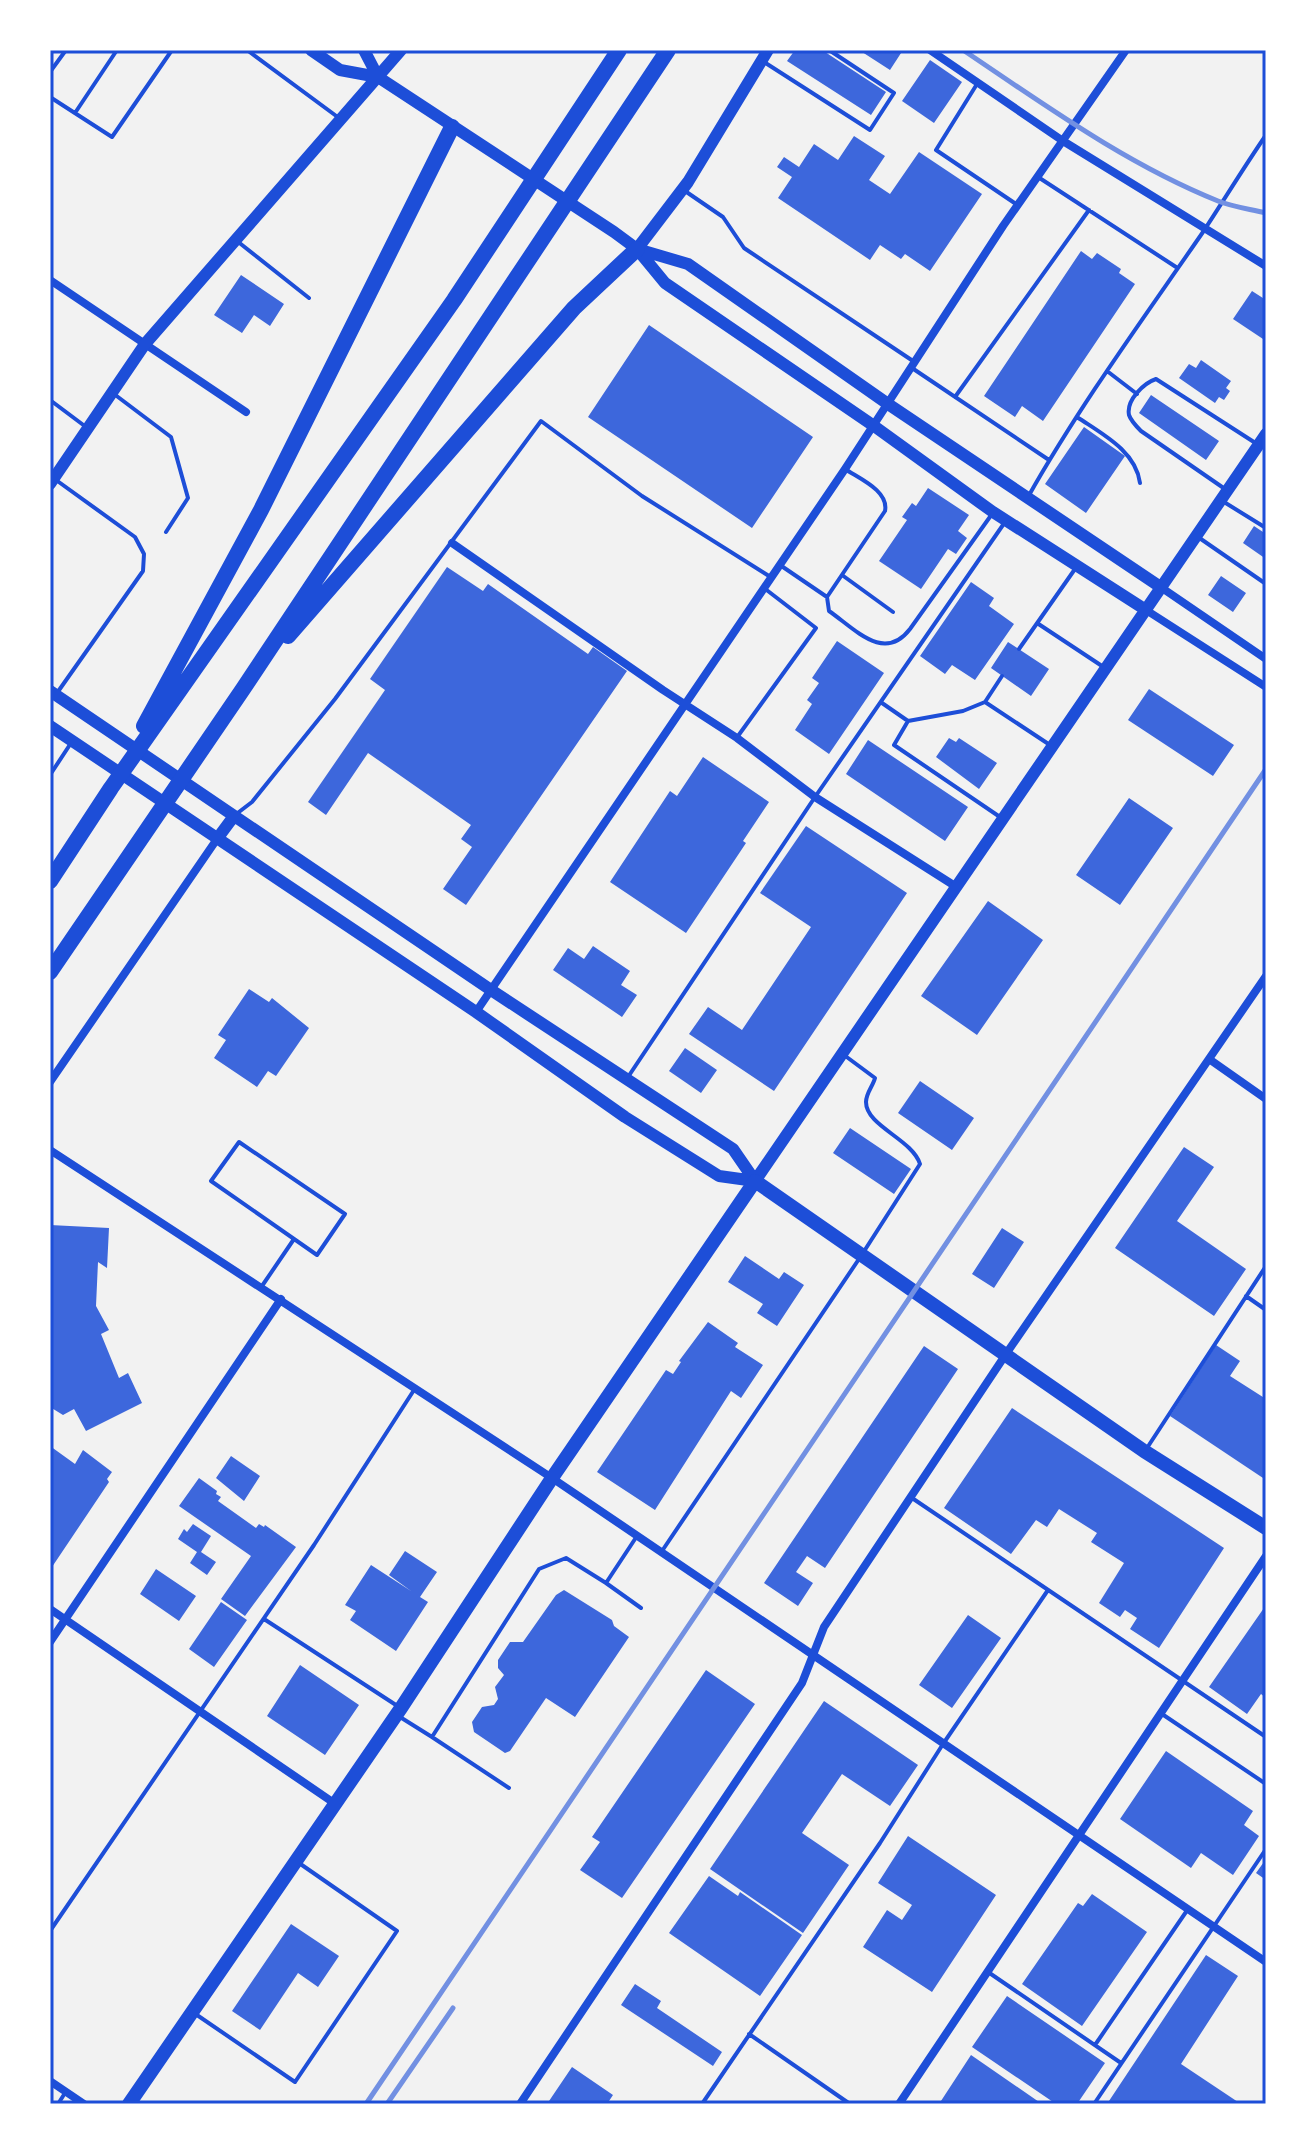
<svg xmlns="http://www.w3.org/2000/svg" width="1316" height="2154" viewBox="0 0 1316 2154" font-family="Quicksand,sans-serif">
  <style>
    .building { fill: #3d67dc }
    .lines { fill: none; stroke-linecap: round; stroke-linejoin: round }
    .service { stroke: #1d4ed8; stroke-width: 4 }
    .minor { stroke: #1d4ed8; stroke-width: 8 }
    .secondary { stroke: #1d4ed8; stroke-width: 12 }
    .primary { stroke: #1d4ed8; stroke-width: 14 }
    .motorway { stroke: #1d4ed8; stroke-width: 16 }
    .rail { stroke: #7290e2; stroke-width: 5 }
    .neatline { fill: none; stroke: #1d4ed8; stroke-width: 3 }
  </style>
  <rect width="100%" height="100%" fill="#f2f2f2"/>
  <!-- building -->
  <path class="building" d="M795,50h27l64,42 -15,23 -84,-54z
    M859,50h44l-13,20z
    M930,60l32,22 -28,41 -32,-22z
    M854,136l31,20 -16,24 21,14 29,-42 63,42 -52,77 -25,-17 -4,5 -21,-14 -10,15 -92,-62 14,-21 -15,-10 7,-10 15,10 15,-23 24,16z
    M1081,251l11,8 5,-6 24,16 -2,4 16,11 -92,137 -21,-15 -7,11 -31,-21z
    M241,275l43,29 -14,22 -16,-11 -12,18 -28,-18z
    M1252,291l14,9v41l-33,-22z
    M649,325l164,112 -61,91 -164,-111z
    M1201,360l30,21 -5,7 4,3 -6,9 -5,-3 -4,6 -36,-25 10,-14 7,4z
    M1151,395l68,46 -13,19 -67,-47z
    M1084,427l41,29 -39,57 -41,-29z
    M928,488l41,27 -11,16 9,7 -11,16 -8,-5 -27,40 -42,-28 28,-41 -5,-3 10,-14 4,3z
    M1254,526l12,8v25l-23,-16z
    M447,567l36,24 5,-7 100,70 5,-7 34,24 -161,234 -23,-16 29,-42 -11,-8 10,-14 -103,-72 -42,62 -18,-13 77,-112 -15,-11z
    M1221,576l25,17 -13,19 -25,-17z
    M971,582l23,16 -5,8 25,18 -39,56 -23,-15 -7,9 -25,-18z
    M837,641l47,32 -55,81 -34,-24 17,-26 -5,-4 12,-17 -7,-5z
    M1008,642l41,27 -18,27 -40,-28z
    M1149,689l85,56 -21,31 -85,-56z
    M949,738l7,4 3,-4 38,25 -18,26 -43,-32z
    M868,740l100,67 -23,34 -99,-67z
    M703,757l66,45 -26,39 3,2 -60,90 -76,-51 60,-91 7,5z
    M1129,798l44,30 -53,77 -44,-30z
    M806,826l101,67 -133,198 -85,-57 19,-27 34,23 69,-103 -51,-34z
    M988,901l55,39 -66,95 -56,-39z
    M593,946l37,25 -9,14 16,10 -15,22 -69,-47 15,-22 16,11z
    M249,989l20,13 3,-4 37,30 -33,48 -8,-5 -11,16 -43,-29 12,-18 -8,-5z
    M685,1048l32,22 -16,23 -32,-22z
    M920,1081l54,37 -22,32 -54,-37z
    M850,1128l61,41 -17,25 -61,-41z
    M1184,1147l30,20 -37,54 69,48 -32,47 -99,-68z
    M50,1225l59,3 -2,40 -9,-6 -2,44 13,24 -8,4 18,44 9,-5 14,30 -56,28 -12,-22 -11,6 -13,-8z
    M1002,1228l22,14 -30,46 -22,-14z
    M745,1256l34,23 5,-7 20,13 -27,41 -20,-13 6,-9 -35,-22z
    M708,1322l30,21 -3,4 28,18 -22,33 -10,-7 -76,119 -58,-38 69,-102 7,4 8,-12 -2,-1z
    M1216,1345l24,16 -10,15 36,23v81l-96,-64z
    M924,1346l34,23 -133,199 -18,-12 -11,16 17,11 -15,23 -34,-23z
    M1012,1408l212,140 -65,100 -29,-19 7,-11 -12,-8 -5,7 -21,-14 25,-40 -33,-21 6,-9 -38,-24 -12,18 -11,-7 -25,34 -67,-46z
    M50,1446l25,18 8,-14 29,22 -5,7 2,3 -57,85z
    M231,1456l29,20 -16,25 -28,-23z
    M199,1478l18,13 -1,3 5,3 -3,4 38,27 3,-4 5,3 1,-2 31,22 -51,69 -24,-17 30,-43 -72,-50z
    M193,1524l18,12 -10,16 15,10 -9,13 -17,-12 7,-11 -19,-13 6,-10 3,3z
    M405,1551l32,21 -17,25 8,5 -32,49 -46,-31 6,-9 -11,-6 26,-40 40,26 -22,-16z
    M156,1569l40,27 -17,25 -39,-27z
    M564,1590l48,30 2,6 15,11 -54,80 -29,-19 -36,53 -5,2 -31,-21 -2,-10 10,-15 12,-2 4,-6 -3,-12 9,-12 -6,-7v-8l12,-18h13l33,-47z
    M221,1602l26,18 -33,47 -25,-18z
    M1266,1605v93l-5,-4 -14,20 -38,-27z
    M968,1615l33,23 -49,70 -33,-23z
    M300,1665l59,40 -34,50 -58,-39z
    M706,1670l49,34 -133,194 -42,-28 20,-28 -8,-5z
    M824,1701l94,64 -28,41 -48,-32 -40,59 47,32 -46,68 -93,-64z
    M1166,1751l87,60 -9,14 15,11 -26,39 -32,-22 -10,15 -71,-49z
    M908,1836l88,59 -64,97 -69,-45 24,-37 15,10 10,-15 -34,-22z
    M1266,1859v21l-10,-7z
    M709,1876l29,20 2,-4 62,43 -42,61 -91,-63z
    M1092,1894l55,38 -65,94 -60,-42 56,-81 5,3z
    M291,1924l48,32 -21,31 -20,-14 -38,57 -28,-19z
    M1206,1955l32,21 -57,88 60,40h-134z
    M635,1984l26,17 -4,7 65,44 -9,14 -92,-61z
    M1007,1996l98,67 -28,41h-21l-84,-57z
    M971,2055l71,49h-103z
    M572,2067l41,28 -6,9h-60z"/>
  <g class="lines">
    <!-- service -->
    <path class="service" d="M247,50l92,68
      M764,62l106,68 24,-37 -65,-43
      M50,72l16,-22
      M977,84l-41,66 80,54
      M50,97l62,40 60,-87
      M75,113l42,-63
      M1038,177l138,90
      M685,191l38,26 21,31 169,113
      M237,241l72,57
      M912,368l137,92
      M1107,371l30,23
      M114,394l57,43 17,61 -22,34
      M955,397l134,-187
      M50,400l36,27
      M1077,417c25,17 59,34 63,66
      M56,480l79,57 9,17 -1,17 -86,122
      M1225,489l-84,-58c-5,-5 -10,-10 -12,-16 -3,-15 15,-32 27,-36l101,65
      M1028,497c52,-92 115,-178 175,-265 21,-32 41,-65 63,-97
      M1224,502l42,26
      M1198,537l68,47
      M780,565l47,32 58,-86c4,-20 -25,-32 -40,-42
      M842,575l51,37
      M827,597l2,14c26,18 55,52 81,18l82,-115
      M1037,623l68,45
      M1019,649l56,-80
      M1002,676l-17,26 65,43
      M882,703l26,18 -14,24 106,72
      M908,721l55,-10 22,-9
      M738,736l78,-108 -52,-40
      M50,775l21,-32
      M235,815l17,-13 83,-103 206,-278 101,75 127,80
      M628,1077l187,-280 190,-275
      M239,1142l106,72 -28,41 -106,-74z
      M262,1286l32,-47
      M1246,1296l20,14
      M1147,1448l119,-182
      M912,1498l354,239
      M662,1551l199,-295 59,-92c-8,-25 -54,-38 -54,-62 0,-9 7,-16 9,-24l-31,-23
      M606,1583l35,25
      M264,1619l135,88
      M1162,1714l104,70
      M400,1717l32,20
      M509,1788l-77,-51 107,-168 27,-11 40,25 31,-47
      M50,1931l264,-386 100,-155
      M988,1972l133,91
      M194,2013l101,69 102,-151 -98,-68
      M749,2034l101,70
      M1095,2045l93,-136
      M58,2104l7,-11
      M702,2104l178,-261 63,-99 105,-154
      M1094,2104l172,-255"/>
    <!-- minor -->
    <path class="minor" d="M930,50l133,91 203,125
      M50,280l196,132
      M452,543l211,147 74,48 78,59 140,89
      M1162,588l104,71
      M1146,610l120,77
      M476,1012l369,-543 158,-243 123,-176
      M1209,1059l57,40
      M50,1082l167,-243
      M50,1150l502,328 714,484
      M50,1609l284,194
      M50,1642l231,-343
      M50,2081l34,23
      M520,2104l282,-421 22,-56 182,-273 260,-378
      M899,2104l367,-548"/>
    <!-- secondary -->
    <path class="secondary" d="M311,50l29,20 38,7 236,155 23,17 28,34 209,143 119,86 153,98
      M364,50l14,27
      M637,249l51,15 200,140 274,184
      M637,249l51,-67 80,-132
      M50,484l95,-140 256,-294
      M50,691l441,299 242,159 22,32
      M50,726l426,286 149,105 94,59 36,5
      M217,839l17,-23
      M755,1181l511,-747"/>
    <!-- primary -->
    <path class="primary" d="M129,2104l272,-396 151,-230 203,-297 389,270 122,77"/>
    <!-- motorway -->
    <path class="motorway" d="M288,636l286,-328 63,-59
      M144,726l117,-216 191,-383
      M50,881l61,-93 343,-488 165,-250
      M50,972l193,-283 425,-639"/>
    <!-- rail -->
    <path class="rail" d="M963,50c82,55 163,114 255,151 15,6 32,8 48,12
      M366,2104l900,-1335
      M387,2104l66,-96"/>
  </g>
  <!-- border -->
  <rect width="1316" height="2154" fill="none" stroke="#ffffff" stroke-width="104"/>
  <rect x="52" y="52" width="1212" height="2050" class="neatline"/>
</svg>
